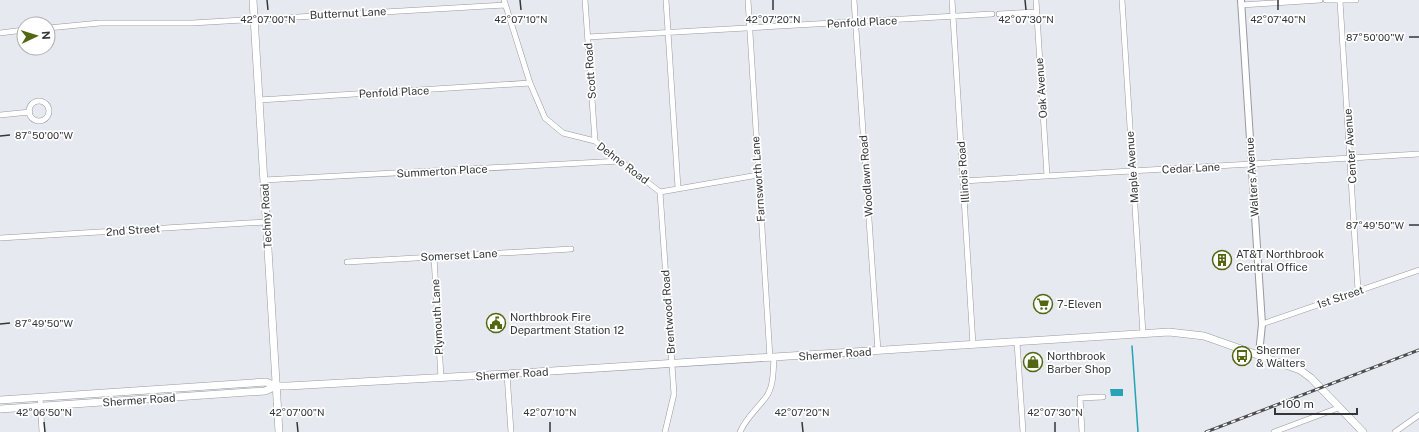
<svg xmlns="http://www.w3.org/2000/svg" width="1419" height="432" viewBox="0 0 1419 432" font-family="'Public Sans',sans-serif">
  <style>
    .water { fill: #26a3b5 }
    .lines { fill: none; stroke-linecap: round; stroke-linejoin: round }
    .stream { stroke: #26a3b5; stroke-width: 1.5 }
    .minor-casing { stroke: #97999f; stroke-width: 6 }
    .tertiary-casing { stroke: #97999f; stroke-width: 8 }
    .secondary-casing { stroke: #97999f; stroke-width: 8 }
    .minor { stroke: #fff; stroke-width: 5 }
    .tertiary { stroke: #fff; stroke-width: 6 }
    .secondary { stroke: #fff; stroke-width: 7 }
    .rail-casing { stroke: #4c4d4f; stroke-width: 3 }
    .rail { stroke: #fff; stroke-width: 1.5; stroke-dasharray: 4.5; stroke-linecap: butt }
    .ticks { fill: none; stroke: #353638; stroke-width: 1.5 }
    .labels { text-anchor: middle; stroke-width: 3.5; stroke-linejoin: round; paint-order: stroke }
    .street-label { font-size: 11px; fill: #353638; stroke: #fff }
    .poi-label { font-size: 11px; fill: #353638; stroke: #fff; text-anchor: start }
    .ticks-label { font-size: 10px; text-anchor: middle; fill: #353638; stroke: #fff; stroke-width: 3.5; stroke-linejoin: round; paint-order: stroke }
  </style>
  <rect width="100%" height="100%" fill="#e6e9ef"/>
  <!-- water -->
  <path class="water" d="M1110,389h13v7h-12z"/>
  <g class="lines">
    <!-- stream -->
    <path class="stream" d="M1132,346l6,86
      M863,357l6,-1
      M850,358l9,-1"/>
    <defs>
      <path id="minor" d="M504,0l26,83 15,35 18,15 32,8 65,51 98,-17
        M585,0l10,141
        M666,0l12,188
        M748,0l22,358
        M854,0l24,351
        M952,0l21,345
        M1036,0l11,176
        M1122,0l21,334
        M1326,0h30
        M1340,1l18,289
        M1241,5l79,-5
        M999,14l37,-2
        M48,28l52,-5h92l313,-18
        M0,33l24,-3
        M588,37l404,-23
        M259,100l271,-17
        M29 111a10 10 0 1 1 20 0a10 10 0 1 1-20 0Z
        M0,115l30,-3
        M264,180l356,-19
        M963,181l456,-27
        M660,192l14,202 -9,38
        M0,238l266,-16
        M434,257l7,121
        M347,262l224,-13
        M1262,324l157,-54
        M1017,342l6,90
        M507,374l4,58
        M40,397l2,35
        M740,432c6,-14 17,-23 26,-35 8,-11 7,-26 8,-39
        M1082,432l-2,-34 23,-1
        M1274,432l64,-24
        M1395,432l24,-17"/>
      <path id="tertiary" d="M1241,0l21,324 -3,30"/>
      <path id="secondary" d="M253,0l26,432
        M0,400l266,-18 10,4h12l217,-12 664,-42 35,4 96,34 11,8 52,54
        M0,409l265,-18 11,-5"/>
    </defs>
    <!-- minor casing -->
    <use href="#minor" class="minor-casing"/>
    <!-- tertiary casing -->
    <use href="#tertiary" class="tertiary-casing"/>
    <!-- secondary casing -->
    <use href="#secondary" class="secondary-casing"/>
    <!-- minor -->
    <use href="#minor" class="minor"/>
    <!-- tertiary -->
    <use href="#tertiary" class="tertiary"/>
    <!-- secondary -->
    <use href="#secondary" class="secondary"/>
    <defs>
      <path id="rail" d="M1206,432l213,-82"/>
    </defs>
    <!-- rail casing -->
    <use href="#rail" class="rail-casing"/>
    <!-- rail -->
    <use href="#rail" class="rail"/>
  </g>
  <!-- ticks -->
  <path class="ticks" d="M267,0l1,10M520,0l1,10M773,0v10M1025,0l1,10M1278,0v10M1409,37h10M0,136l10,-1M1409,225h10M0,324l10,-1M44,422l1,10M297,422l1,10M550,422v10M802,422l1,10M1055,422v10"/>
  <!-- icons -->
  <defs>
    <symbol id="building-ring" viewBox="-11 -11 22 22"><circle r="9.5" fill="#fff" stroke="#536611" stroke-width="1.5"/><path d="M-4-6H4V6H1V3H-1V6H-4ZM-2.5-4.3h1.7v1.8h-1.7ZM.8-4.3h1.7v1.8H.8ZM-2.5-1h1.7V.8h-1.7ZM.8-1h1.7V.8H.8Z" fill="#536611"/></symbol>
    <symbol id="supermarket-ring" viewBox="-11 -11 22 22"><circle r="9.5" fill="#fff" stroke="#536611" stroke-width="1.5"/><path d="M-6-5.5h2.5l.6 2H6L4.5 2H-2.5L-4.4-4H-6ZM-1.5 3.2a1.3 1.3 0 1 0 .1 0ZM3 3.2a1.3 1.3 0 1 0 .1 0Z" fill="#536611"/></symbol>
    <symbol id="civic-ring" viewBox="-11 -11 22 22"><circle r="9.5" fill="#fff" stroke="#536611" stroke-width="1.5"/><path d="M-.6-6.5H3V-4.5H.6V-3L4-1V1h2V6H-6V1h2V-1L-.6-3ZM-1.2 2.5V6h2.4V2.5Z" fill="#536611"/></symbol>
    <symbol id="bus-ring" viewBox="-11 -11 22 22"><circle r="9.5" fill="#fff" stroke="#536611" stroke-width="1.5"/><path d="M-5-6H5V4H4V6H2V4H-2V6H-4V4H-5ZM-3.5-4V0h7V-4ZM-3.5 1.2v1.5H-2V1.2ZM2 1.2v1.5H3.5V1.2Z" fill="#536611"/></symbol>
    <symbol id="shop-ring" viewBox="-11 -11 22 22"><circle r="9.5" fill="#fff" stroke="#536611" stroke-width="1.5"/><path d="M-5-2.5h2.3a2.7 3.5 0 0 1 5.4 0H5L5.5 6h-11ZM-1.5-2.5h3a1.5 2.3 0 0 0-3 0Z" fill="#536611"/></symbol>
  </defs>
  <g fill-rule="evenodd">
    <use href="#building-ring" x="1211" y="249" width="22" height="22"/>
    <use href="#supermarket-ring" x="1032" y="293" width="22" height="22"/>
    <use href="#civic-ring" x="485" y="312" width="22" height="22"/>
    <use href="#bus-ring" x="1231" y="345" width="22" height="22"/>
    <use href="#shop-ring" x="1022" y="351" width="22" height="22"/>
  </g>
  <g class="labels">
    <!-- street labels -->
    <g class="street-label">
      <text transform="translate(348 13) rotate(-3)" y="4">Butternut Lane</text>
      <text transform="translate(862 22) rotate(-3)" y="4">Penfold Place</text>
      <text transform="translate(590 71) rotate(-94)" y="4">Scott Road</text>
      <text transform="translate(1041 88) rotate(-94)" y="4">Oak Avenue</text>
      <text transform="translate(394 92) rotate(-3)" y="4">Penfold Place</text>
      <text transform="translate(1350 146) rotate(-94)" y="4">Center Avenue</text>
      <text transform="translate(623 163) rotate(37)" y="4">Dehne Road</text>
      <text transform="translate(1132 167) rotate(-94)" y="4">Maple Avenue</text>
      <text transform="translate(1191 168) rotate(-3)" y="4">Cedar Lane</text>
      <text transform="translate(442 171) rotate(-3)" y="4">Summerton Place</text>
      <text transform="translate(963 172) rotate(-94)" y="4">Illinois Road</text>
      <text transform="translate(866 176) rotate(-94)" y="4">Woodlawn Road</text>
      <text transform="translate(1252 177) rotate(-94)" y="4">Walters Avenue</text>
      <text transform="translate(758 179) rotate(-94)" y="4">Farnsworth Lane</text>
      <text transform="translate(266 216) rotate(-93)" y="4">Techny Road</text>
      <text transform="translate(133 230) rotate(-4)" y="4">2nd Street</text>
      <text transform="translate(459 255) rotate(-3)" y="4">Somerset Lane</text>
      <text transform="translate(1340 297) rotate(-19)" y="4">1st Street</text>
      <text transform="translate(668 312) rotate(-94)" y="4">Brentwood Road</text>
      <text transform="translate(437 317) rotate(-93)" y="4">Plymouth Lane</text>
      <text transform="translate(835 354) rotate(-4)" y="4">Shermer Road</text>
      <text transform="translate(512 374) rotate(-4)" y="4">Shermer Road</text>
      <text transform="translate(139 400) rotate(-4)" y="4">Shermer Road</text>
    </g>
    <!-- poi labels -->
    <g class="poi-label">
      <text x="1236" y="258">AT&amp;T Northbrook<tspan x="1236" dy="13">Central Office</tspan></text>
      <text x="1057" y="308">7-Eleven</text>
      <text x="510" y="321">Northbrook Fire<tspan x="510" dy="13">Department Station 12</tspan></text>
      <text x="1256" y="354">Shermer<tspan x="1256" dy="13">&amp; Walters</tspan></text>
      <text x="1047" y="360">Northbrook<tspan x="1047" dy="13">Barber Shop</tspan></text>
    </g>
  </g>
  <g class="ticks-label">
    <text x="268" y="23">42°07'00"N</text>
    <text x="521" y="23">42°07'10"N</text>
    <text x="773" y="23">42°07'20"N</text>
    <text x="1026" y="23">42°07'30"N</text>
    <text x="1278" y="23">42°07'40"N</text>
    <text x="1375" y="41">87°50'00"W</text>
    <text x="44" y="139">87°50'00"W</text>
    <text x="1375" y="229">87°49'50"W</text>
    <text x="44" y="327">87°49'50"W</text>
    <text x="44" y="416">42°06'50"N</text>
    <text x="297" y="416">42°07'00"N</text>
    <text x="550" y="416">42°07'10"N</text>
    <text x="802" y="416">42°07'20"N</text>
    <text x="1055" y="416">42°07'30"N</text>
  </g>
  <!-- north arrow -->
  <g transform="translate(36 36) rotate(86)"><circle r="19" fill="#ffffff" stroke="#aeafaf"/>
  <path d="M0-3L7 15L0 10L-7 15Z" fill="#536611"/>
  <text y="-6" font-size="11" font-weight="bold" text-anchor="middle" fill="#353638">N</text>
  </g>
  <!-- scale -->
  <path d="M1275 408v6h82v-6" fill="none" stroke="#353638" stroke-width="2"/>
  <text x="1281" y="408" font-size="12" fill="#353638" stroke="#ffffff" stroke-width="3" paint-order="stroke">100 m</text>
</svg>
